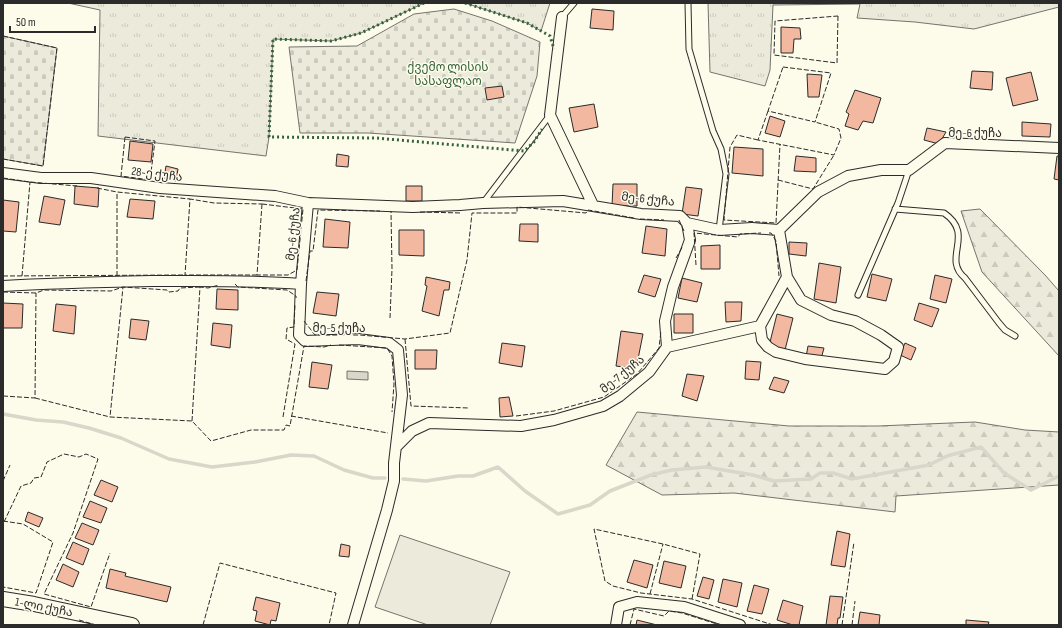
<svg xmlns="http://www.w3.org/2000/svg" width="1062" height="628" viewBox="0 0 1062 628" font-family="'Sofia Sans Condensed','Noto Sans Georgian',sans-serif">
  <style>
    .grass { fill: url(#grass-tufts); stroke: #74746e }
    .forest { fill: url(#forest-firs); stroke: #74746e }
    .cemetery { fill: url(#cemetery-stones); stroke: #74746e }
    .garden { fill: #ecebdb; stroke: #74746e }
    .water { fill: #d8d7c9; stroke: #74746e }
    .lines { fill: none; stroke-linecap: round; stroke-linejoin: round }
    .stream { stroke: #d8d7c9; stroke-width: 3.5 }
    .building { fill: #f2b8a0; stroke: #2b2b2b }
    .lane-casing { stroke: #2b2b2b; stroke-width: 7 }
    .street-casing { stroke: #2b2b2b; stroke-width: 12 }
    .secondary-casing { stroke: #2b2b2b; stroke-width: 16 }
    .lane { stroke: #fdfbea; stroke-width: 5 }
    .street { stroke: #fdfbea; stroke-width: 10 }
    .secondary { stroke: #fdfbea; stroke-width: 14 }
    .hedge { stroke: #34623c; stroke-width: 3; stroke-dasharray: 2 3; stroke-linecap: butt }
    .fence { stroke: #2b2b2b; stroke-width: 1; stroke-dasharray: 5 2; stroke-linecap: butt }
    .labels { text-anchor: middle; stroke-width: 3; stroke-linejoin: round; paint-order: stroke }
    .park-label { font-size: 12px; fill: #34623c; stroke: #fdfbea }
    .street-label { font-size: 12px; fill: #2b2b2b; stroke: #fdfbea }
  </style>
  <defs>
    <pattern id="grass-tufts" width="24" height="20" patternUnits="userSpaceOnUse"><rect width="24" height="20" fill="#ecebdb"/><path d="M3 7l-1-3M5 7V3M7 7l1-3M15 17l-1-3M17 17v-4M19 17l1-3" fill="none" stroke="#cbcabc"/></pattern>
    <pattern id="forest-firs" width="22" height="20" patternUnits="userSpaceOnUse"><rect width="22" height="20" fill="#ecebdb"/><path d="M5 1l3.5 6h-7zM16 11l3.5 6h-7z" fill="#cbcabc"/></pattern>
    <pattern id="cemetery-stones" width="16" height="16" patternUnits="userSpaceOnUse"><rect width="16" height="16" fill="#ecebdb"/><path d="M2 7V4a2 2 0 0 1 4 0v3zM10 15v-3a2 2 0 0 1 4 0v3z" fill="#cbcabc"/></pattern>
  </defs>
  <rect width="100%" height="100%" fill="#fdfbea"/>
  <!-- grass -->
  <path class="grass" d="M68,3h356l-63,30 -30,8 -58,-2 -4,98 -3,19 -168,-20 2,-126z
    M465,3h85l-9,28 -14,-8z
    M708,3h351v4l-85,22 -59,-7 -58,-4 3,-14 -87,1 -3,65 -5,16 -55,-14z"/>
  <!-- forest -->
  <path class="forest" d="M980,209l65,66 14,16v65l-77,-84 -21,-61z
    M637,412l152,14h89l97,-4 50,8 34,2v53l-163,11 -1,16 -161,-19 -72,2 -56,-30z"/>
  <!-- cemetery -->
  <path class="cemetery" d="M454,9l38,12 48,21 -3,34 -22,67 -147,-10h-68l-11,-86 68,-1 57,-32z
    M3,36l54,12 -14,118 -40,-7z"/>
  <!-- garden -->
  <path class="garden" d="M400,535l110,37 -20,53h-62l-53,-18z"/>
  <!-- water -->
  <path class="water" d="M347,371l21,1v8l-21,-1z"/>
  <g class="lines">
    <!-- stream -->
    <path class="stream" d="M3,414l33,6 27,2 26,6 32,10 48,21 43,8 43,-5 36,-7 23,1 30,14 29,8h12
      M403,479l23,2 32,-5h15l25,-9 27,24 33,23 32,-9 20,-14 41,-16 21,-5 34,-3 47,8 21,6 37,-2 9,-6h13l19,6 77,-14 18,-9 34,-9 23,26 27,17 28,-14"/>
  </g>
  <!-- building -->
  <path class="building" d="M592,9l22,2 -1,19 -23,-2z
    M781,27l19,1 1,11h-7l-1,14h-12z
    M972,71l21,1 -1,18 -22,-2z
    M1031,72l7,28 -25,6 -7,-28z
    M807,74l15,1 -3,22h-11z
    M502,86l2,11 -17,3 -2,-12z
    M855,90l26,8 -8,25 -10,-2 -5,9 -13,-4 4,-12 -3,-2z
    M594,104l4,23 -24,5 -5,-24z
    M770,116l15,5 -5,16 -15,-4z
    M1022,122l29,2 -1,13 -28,-1z
    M927,128l19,4 -7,12 -15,-4z
    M130,141l23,3 -2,18 -23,-2z
    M734,147l29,2v27l-31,-3z
    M337,154l12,2 -1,11 -12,-1z
    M796,156l20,2v14l-22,-1z
    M1057,156h2v24l-5,-1z
    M166,166l12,3 -2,12 -12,-3z
    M613,184h24v22h-25z
    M75,186l24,2 -1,19 -24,-3z
    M406,186h16v15h-16z
    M686,187l16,2 -4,27 -16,-2z
    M44,196l21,4 -5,25 -21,-3z
    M130,199l25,2 -2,18 -26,-2z
    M3,200l16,2 -3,30 -13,-1z
    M325,219l25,3 -2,26 -25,-1z
    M520,224h18v18l-19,-1z
    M646,226l21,3 -2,27 -23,-3z
    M399,230h25v26l-25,-1z
    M789,242l18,1 -1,13 -17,-2z
    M720,245v24h-19v-23z
    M819,263l22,4 -5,36 -22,-4z
    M872,274l20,5 -6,22 -19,-4z
    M644,275l17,4 -6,18 -17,-5z
    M935,275l17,4 -6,24 -16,-4z
    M426,277l24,5 -1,8h-5l-5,26 -17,-5 5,-25 -2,-1z
    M682,278l20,5 -5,19 -19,-4z
    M217,289l21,1v20l-22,-1z
    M317,292l22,2 -3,22 -23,-3z
    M725,302h17l-1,19 -15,1z
    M3,303l20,1 -1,24h-19z
    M919,303l20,6 -7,18 -18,-7z
    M56,304l20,2 -2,28 -21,-3z
    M674,314h19v19h-19z
    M777,314l16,4 -8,32 -16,-4z
    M131,319l18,2 -3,19 -17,-2z
    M213,323l19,2 -2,23 -19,-3z
    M621,331l22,3 -7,35 -20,-3z
    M502,343l23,3 -3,21 -23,-4z
    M905,343l11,5 -5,12 -11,-5z
    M808,346l16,2 -3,11 -15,-2z
    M415,350h22l-1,19h-21z
    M746,361l15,1 -2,18 -14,-1z
    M312,362l20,3 -4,24 -19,-2z
    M687,374l17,2 -7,25 -15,-5z
    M774,377l15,4 -5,12 -15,-4z
    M509,397l4,19 -13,1 -1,-19z
    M101,480l17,7 -6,15 -18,-7z
    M90,501l17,7 -6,15 -18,-6z
    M28,512l15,6 -4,9 -14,-6z
    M82,523l17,7 -6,15 -18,-7z
    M837,531l13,3 -5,33 -14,-2z
    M73,542l16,7 -6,16 -17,-7z
    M341,544l9,2 -1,11 -10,-1z
    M634,560l19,5 -6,23 -20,-6z
    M664,561l22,5 -5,22 -22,-5z
    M63,564l16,8 -6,15 -17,-7z
    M110,569l16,4 -1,3 46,11 -4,15 -61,-14z
    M703,577l11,3 -5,19 -12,-3z
    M723,579l19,4 -5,24 -19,-5z
    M754,585l15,4 -7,25 -15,-3z
    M830,596l13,1 -3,21h-2l-1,7h-11z
    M256,597l24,6 -4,18 -5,-1 -1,5 -15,-4 2,-10 -4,-1z
    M783,600l20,6 -4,19h-6l-16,-5z
    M860,612l20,3 -1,10h-21z
    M637,620l20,5h-21z
    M966,620l23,2 -1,3h-22z"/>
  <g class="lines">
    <defs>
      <path id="lane" d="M688,3l1,46 24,82 8,18 5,25 -7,56
        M562,17l12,-14
        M483,203l67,-88
        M895,209l49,4c32,22 -3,45 21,65l34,45 6,7 10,6
        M858,295l40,-92 11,-33"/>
      <path id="street" d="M562,17l-12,98 43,90
        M3,173l38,5h50l69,10 115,8 33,7
        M301,284l7,-81 105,4 47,-2 23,-2 80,-2 78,13 39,2 7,7 32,7 33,-2 27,2 39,-38 30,-16 33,-6h28l36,-27 114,5
        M3,286c50,-3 99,-4 149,-5 50,0 99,-1 149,3l-2,51 6,6 53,-2 31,4 9,7 4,45 -8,68v18l-7,29 -34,115
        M760,326l2,14 6,7 8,5 29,7 80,10 9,-8 4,-14 -17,-12 -26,-14 -24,-6 -30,-15 -14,-23
        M667,347l-2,-26 8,-34 17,-47 -3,-17
        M396,447l16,-16 17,-8 92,3 33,-6 49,-14 17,-10 29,-24 18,-25 93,-21 27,-49 -8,-47
        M616,625l3,-18 18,-5 47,5 56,18"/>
      <path id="secondary" d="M3,599l31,5 98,21"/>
    </defs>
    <!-- lane casing -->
    <use href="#lane" class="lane-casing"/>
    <!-- street casing -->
    <use href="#street" class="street-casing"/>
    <!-- secondary casing -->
    <use href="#secondary" class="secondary-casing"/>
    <!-- lane -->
    <use href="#lane" class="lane"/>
    <!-- street -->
    <use href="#street" class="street"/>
    <!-- secondary -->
    <use href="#secondary" class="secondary"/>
    <!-- hedge -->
    <path class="hedge" d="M424,3l-63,30 -30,8 -58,-2 -4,98 107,1 148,13 10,-9 8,-13
      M465,3l62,20 23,13 4,13"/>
    <!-- fence -->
    <path class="fence" d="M838,16l-1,47 -63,-8 1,-34z
      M3,36l54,12 -14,118 -40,-7
      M783,67l48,6 -16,49 -47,-11z
      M768,111l-10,29 76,15 7,-17 -2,-9 -24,-7
      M125,137l30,4 -5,39 -29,-4z
      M758,140l-21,-5 -7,12 -6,73 52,3 4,-79
      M3,178l27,4 47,4
      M778,180l35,9 21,-34
      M97,188l20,4 73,7
      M262,204l41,5 -6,61 -9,5h-31z
      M420,212l42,1
      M640,219l24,1
      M679,220l5,11
      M769,233h2l5,8 3,35
      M676,258l7,-12
      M696,265l-2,-32 44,4 2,-3 21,-1
      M257,275h-72l5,-76 24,4 48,1
      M3,276l182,-1
      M22,276l8,-94
      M117,276v-84
      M306,281l4,-30h3l5,-41 62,1
      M235,284l3,3 49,3 9,6v2
      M200,287l-20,1 -2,3 -9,1 -2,-2 -44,-3 -13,130 82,4 19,20 40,-11h33l2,-5 4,1 14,-80 20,1 7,-2
      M3,292l33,1 8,-3 67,1 12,-4
      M390,318l2,-49 -1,-58
      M304,321l11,14h45l45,4 45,-6 17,-73 5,-47h45v-6l69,6 2,-3 46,8
      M405,339l6,67 58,2
      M339,345l48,3 5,8 2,28 -2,28
      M3,396l32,2 1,-105
      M35,398l75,19
      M291,416l97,17
      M516,416l38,-5 50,-14 33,-23 22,-26 2,-17
      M283,417l12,-73 -9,-5 1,-11 7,-1 1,-23
      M192,421l8,-134 8,1 11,-3
      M3,481l7,-16
      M3,521l20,3 30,18 -17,51 -33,-6
      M4,522l17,-36 10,-3 3,-5 7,-1 6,-15 17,-8 15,3 7,-3 12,5 -25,74 -29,61 47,13 19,-54
      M650,594l13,-50
      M692,599l8,-45 -37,-10 -69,-15 11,52 8,5 28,7 51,6 81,26
      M79,620l17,5
      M203,625l17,-62 116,30 -7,32
      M630,625l4,-16 30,7 5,-5 13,2 38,12
      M842,625l12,-83
      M852,625l3,-24"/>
  </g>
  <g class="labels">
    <!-- park labels -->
    <g class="park-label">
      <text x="448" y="71">ქვემო ლისის<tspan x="448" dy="14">სასაფლაო</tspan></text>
    </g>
    <!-- street labels -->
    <g class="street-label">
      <text x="975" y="137">მე-6 ქუჩა</text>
      <text transform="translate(157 174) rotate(7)" y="4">28-ე ქუჩა</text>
      <text transform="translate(648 199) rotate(6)" y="4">მე-6 ქუჩა</text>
      <text transform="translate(293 234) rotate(-84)" y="4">მე-6 ქუჩა</text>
      <text x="339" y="332">მე-5 ქუჩა</text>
      <text transform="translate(622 374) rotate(-39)" y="4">მე-7 ქუჩა</text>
      <text transform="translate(44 607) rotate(11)" y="4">1-ლი ქუჩა</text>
    </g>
  </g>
  <!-- border -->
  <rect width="1062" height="628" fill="none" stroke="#2b2b2b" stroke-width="8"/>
  <!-- scale -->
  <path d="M10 26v6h85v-6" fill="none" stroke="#2b2b2b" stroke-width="2"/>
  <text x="16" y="26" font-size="12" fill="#2b2b2b" stroke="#fdfbea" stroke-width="3" paint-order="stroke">50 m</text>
</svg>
